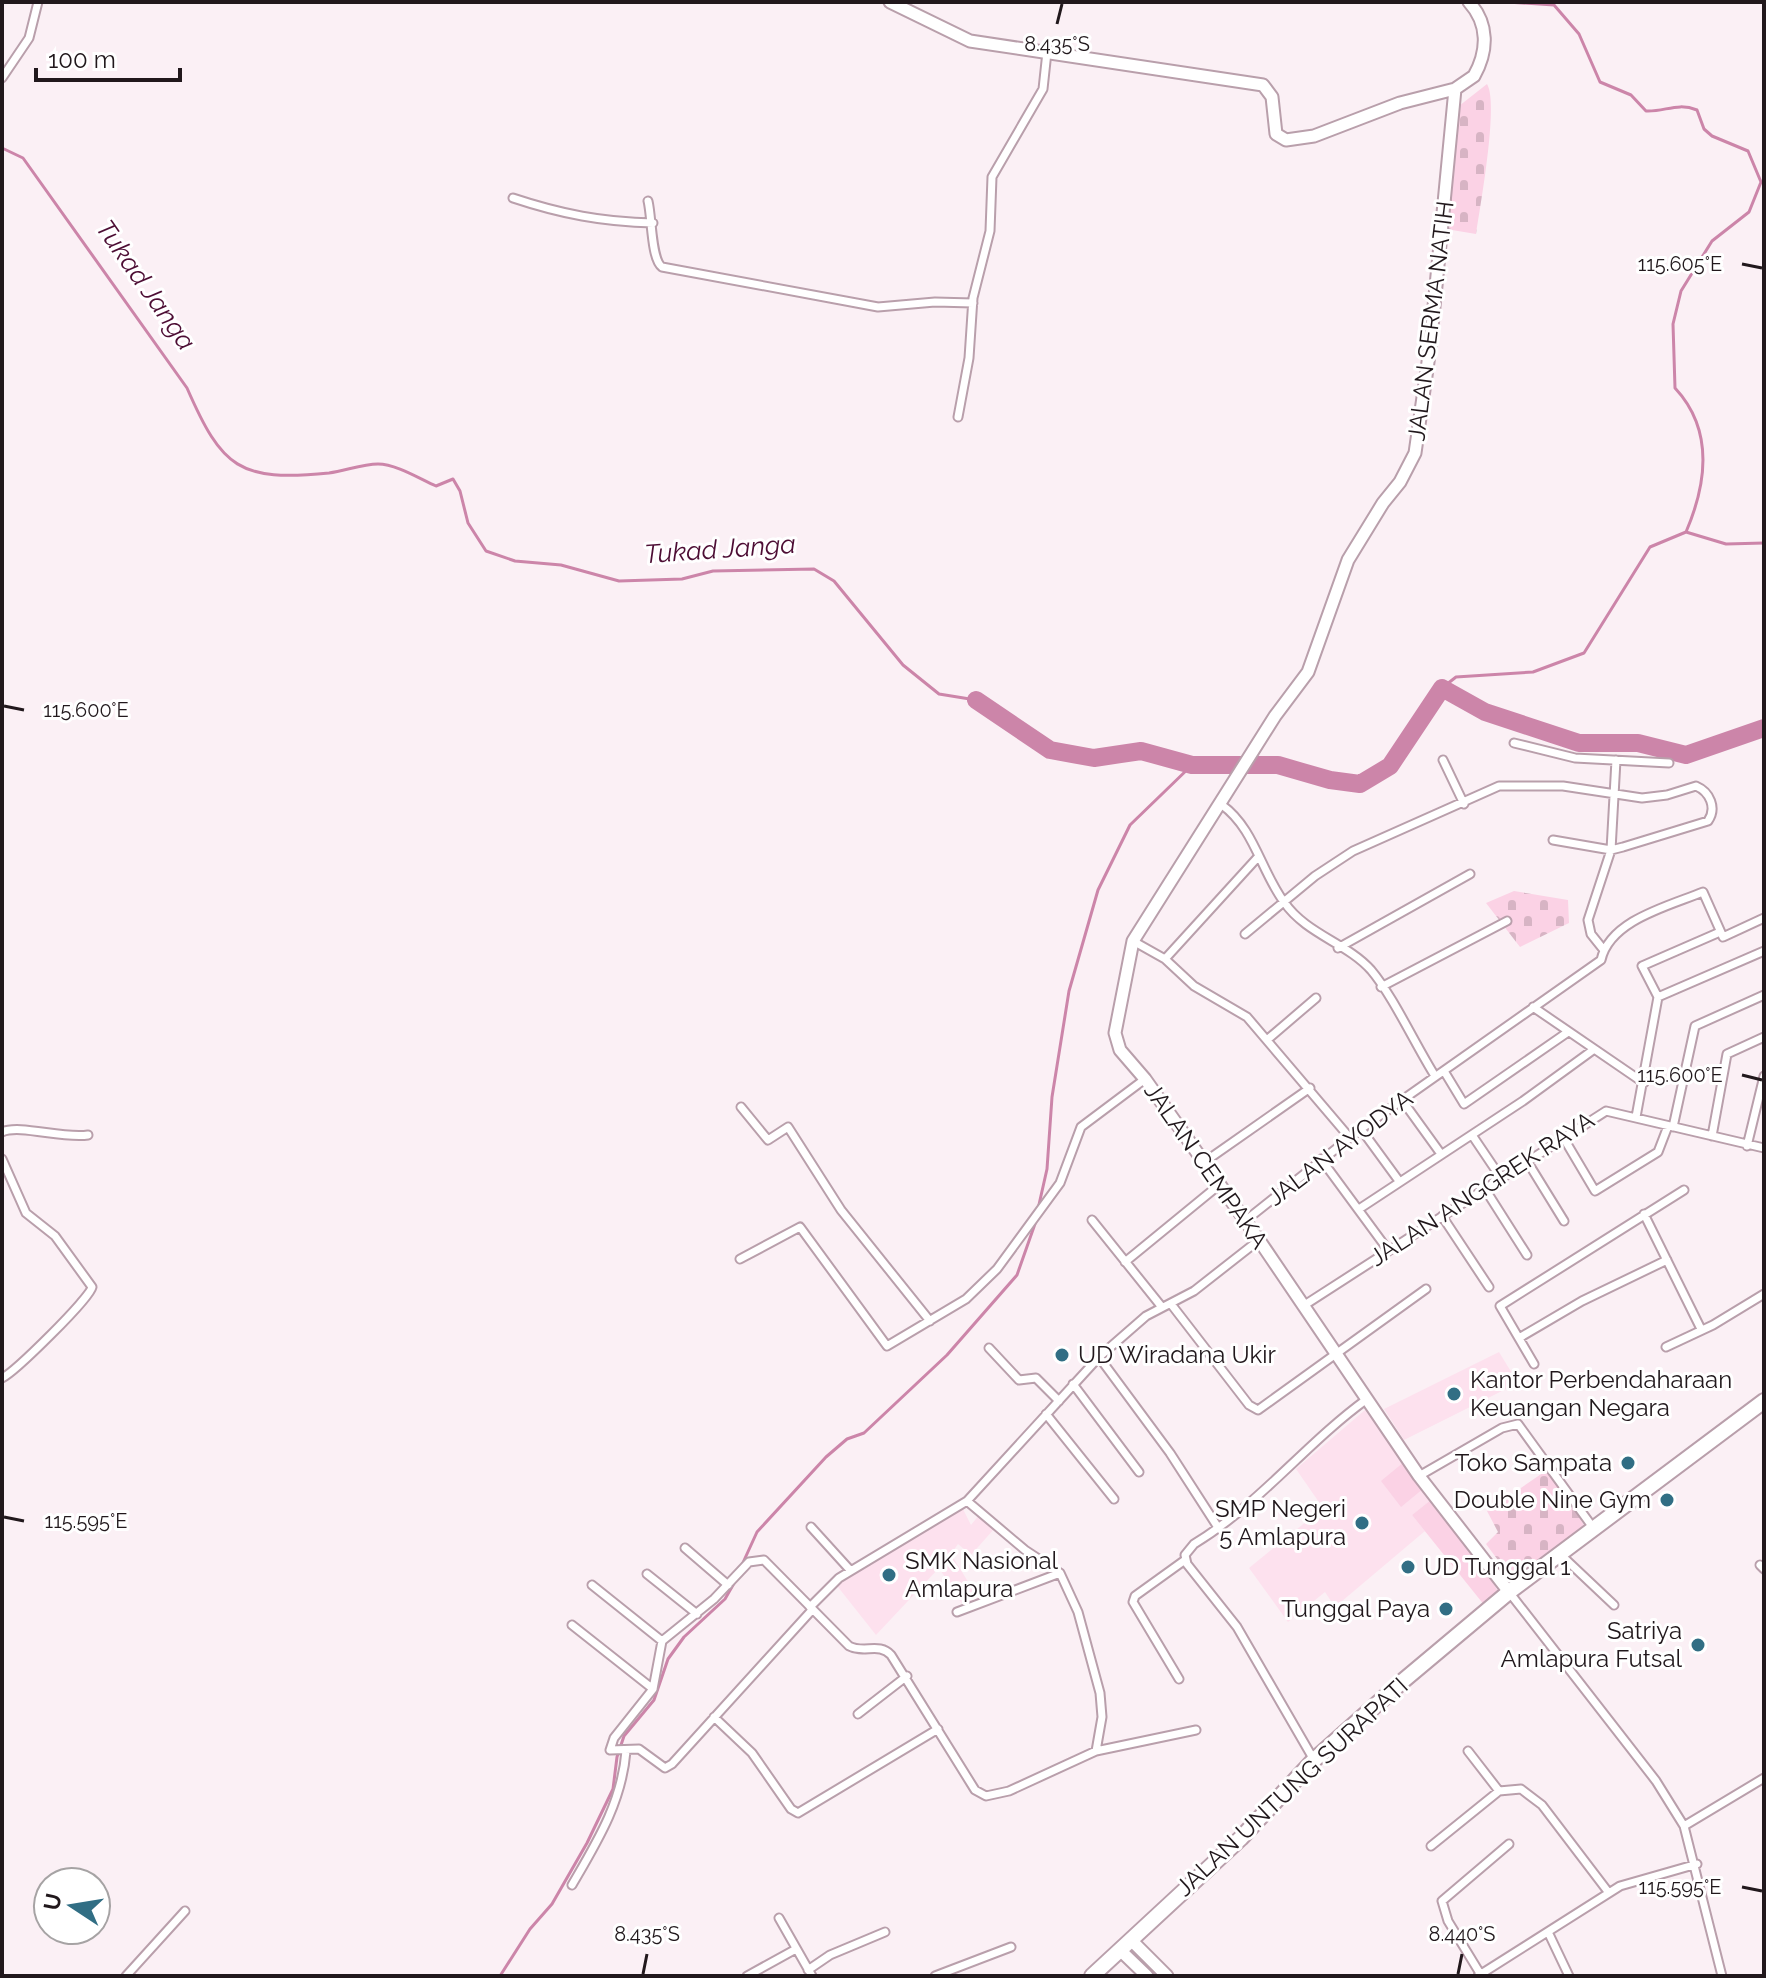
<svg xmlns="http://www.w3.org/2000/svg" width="1766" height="1978" viewBox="0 0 1766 1978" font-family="Raleway,sans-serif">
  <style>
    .built { fill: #fde1ee }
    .green { fill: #fbd2e5 }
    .cemetery { fill: url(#cemetery-stones) }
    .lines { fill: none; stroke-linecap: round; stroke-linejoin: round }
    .stream { stroke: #cc85a9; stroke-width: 3 }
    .river { stroke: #cc85a9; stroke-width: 18 }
    .street-casing { stroke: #b99fab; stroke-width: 11 }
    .secondary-casing { stroke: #b99fab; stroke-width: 15 }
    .highway-casing { stroke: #b99fab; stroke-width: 18 }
    .street { stroke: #fff; stroke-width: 7 }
    .secondary { stroke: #fff; stroke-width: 11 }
    .highway { stroke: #fff; stroke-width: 14 }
    .ticks { fill: none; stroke: #21181c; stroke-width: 3 }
    .poi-dot { fill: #316e84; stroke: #fff; stroke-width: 3 }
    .labels { text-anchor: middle; stroke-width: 6; stroke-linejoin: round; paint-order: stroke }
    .street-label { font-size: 24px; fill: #21181c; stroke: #fff }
    .poi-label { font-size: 24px; fill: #21181c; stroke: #fff; text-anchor: end }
    .water-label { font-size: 26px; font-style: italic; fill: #4d0d34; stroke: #fff }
    .ticks-label { font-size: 20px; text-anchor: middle; fill: #21181c; stroke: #fff; stroke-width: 6; stroke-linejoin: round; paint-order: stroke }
  </style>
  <defs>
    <pattern id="cemetery-stones" width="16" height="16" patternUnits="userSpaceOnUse" patternTransform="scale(2)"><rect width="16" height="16" fill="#fbd2e5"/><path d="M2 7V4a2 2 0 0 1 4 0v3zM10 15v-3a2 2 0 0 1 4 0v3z" fill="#d7b4c4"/></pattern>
  </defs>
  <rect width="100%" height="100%" fill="#fbf0f5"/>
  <!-- built -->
  <path class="built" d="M1499,1352l19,31 -114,57 -20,-31z
    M1365,1410l67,89 -20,16 13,16 -90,76 -10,-15 -37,30 -39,-54 74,-60 -27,-39z
    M962,1507l9,18 8,-10 15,14 -23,26 -13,-11 -7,10 27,44 -16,6 -23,-36 -63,67 -42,-53z"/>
  <!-- green -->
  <path class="green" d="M1404,1462l20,26 -23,19 -20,-26z
    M1432,1499l57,76 11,20 -15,11 -73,-91z"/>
  <!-- cemetery -->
  <path class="cemetery" d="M1487,84c12,19 -7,123 -11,150l-30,-5 13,-123z
    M1514,891l54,9 1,23 -49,24 -34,-44z
    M1550,1468l35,59 -70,56 -29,-39 12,-12 -11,-21z"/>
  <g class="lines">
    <!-- stream -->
    <path class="stream" d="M2,148l21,10 164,230c35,80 52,94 142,85 16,-2 33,-9 49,-9 18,0 42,15 58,22l17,-7 7,12 8,32 18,28 29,10 46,4 58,16 63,-2 31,-8 101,-2 20,12 69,84 36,29 37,6
      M1686,532l40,12 38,-1
      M1442,688l14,-11 77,-5 51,-19 66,-106 36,-15c21,-49 28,-102 -11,-144l-2,-64 8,-33 31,-50 37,-29 12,-30 -13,-31 -36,-15 -8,-7 -7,-19c-20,-8 -32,2 -51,1l-15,-16 -31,-13 -21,-48 -25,-29 -47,-3
      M1038,1209l9,-40 5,-72 17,-106 29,-101 32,-65 62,-60
      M741,1567l16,-35 69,-75 21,-18 17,-6 83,-78 70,-80 19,-54
      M500,1976l30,-47 22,-25 35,-61 26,-54 4,-32 7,-21 30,-36 14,-41 16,-22 41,-38 12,-21"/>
    <!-- river -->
    <path class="river" d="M976,700l74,50 44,8 47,-7 51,14h86l52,15 30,4 30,-18 52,-78 43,24 94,31h59l48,12 78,-27"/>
    <defs>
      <path id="street" d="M2,78l27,-40 9,-36
        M513,198c48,16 90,24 140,25
        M648,201c4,16 3,58 14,66l216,40 57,-5 38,1
        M958,417l11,-59 4,-60 17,-67 2,-54 51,-88 4,-37
        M1514,743l61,15 94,5
        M1443,760l21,44
        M1222,805c32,23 39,66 62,97 22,32 63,41 87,68 22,26 45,76 64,106
        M1245,934l70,-58 38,-25 146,-65h64l79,12 25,-3 29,-9c14,6 21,22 12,35l-85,26 -12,3 -58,-10
        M1133,941l32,18 29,27 53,31 103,121
        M1338,948l132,-74
        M1603,949l-12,-15 -3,-14 23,-70 5,-90
        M1165,959l93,-102
        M1381,987l126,-66
        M1658,997l-16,-31 78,-34
        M1533,1007l111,76
        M1268,1039l48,-41
        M1444,1071l20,33 104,-72
        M1402,1100l39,54
        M741,1107l27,33 20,-13 53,83 89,111
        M1636,1117l22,-120 106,-46
        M1673,1127l22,-101 69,-31
        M1361,1129l38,52
        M2,1132c18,-8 60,7 86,3
        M1472,1135l29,43
        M1712,1136l15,-82 37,-17
        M1563,1137l32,54 63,-39 10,-26
        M1747,1146l17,-70
        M2,1159l24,54 29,23 37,51c-2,11 -77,85 -90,91
        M1321,1159l67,91
        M1527,1161l37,60
        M1203,1163l107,-75
        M1485,1189l42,66
        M1359,1209l164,-108 70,-51
        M1644,1214l57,115
        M1442,1216l47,71
        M1092,1220l69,86
        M1245,1221l116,-92 240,-169c9,-40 68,-54 102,-68l20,45 41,-19
        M740,1259l60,-32 87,119 79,-47 31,-30 63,-86 21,-56 64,-48
        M1125,1262l94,-77
        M1171,1304l78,101 9,5 168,-121
        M1303,1306l303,-195 158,37
        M1519,1338l63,-37 85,-41
        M1666,1347l47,-22 51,-31
        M989,1348l30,32 17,-2 23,23
        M1099,1357l71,96 49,76
        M1534,1364l-34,-58 184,-116
        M1073,1384l66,88
        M1046,1414l68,85
        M1419,1476l83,-48 16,-4 76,105
        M967,1501l58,49 35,23 18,39 22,81 2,24 -6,34
        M811,1527l39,43
        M685,1548l43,37
        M1560,1554l54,51
        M1760,1565l4,4
        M647,1574l50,40
        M592,1585l70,56
        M1509,1592l147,189 28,45 38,150
        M810,1607l29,-29 128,-77 132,-144 47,-41 48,-25 65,-51
        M957,1612l103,-39
        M572,1625l81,64 9,-48 52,-42 35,-37 15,-2 85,86c15,8 30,-4 42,9l84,135 11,6 23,-5 87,-40 100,-21
        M1179,1679l-46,-77 2,-6 50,-36
        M653,1689l-39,49 -4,12 29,-1 26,19 7,-4 140,-154
        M858,1714l49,-38
        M714,1717l38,36 39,56 7,4 140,-84
        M1468,1751l31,40
        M1314,1760l-77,-133 -50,-63 -2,-9 9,-11c66,-40 111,-100 173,-145
        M1684,1826l80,-48
        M1431,1846l68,-55 22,-2 21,16 67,88
        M572,1885c25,-43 50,-83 54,-134
        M779,1918l33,58
        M1549,1934l20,42
        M808,1970l22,-15 55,-23
        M1481,1975l-33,-54 -6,-20 67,-57
        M126,1976l59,-65
        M747,1976l49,-27
        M935,1976l76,-29
        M1478,1976l142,-90 77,-22"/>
      <path id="secondary" d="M890,2l80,39 293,44 9,12 4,37 10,6 28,-4 86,-33 55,-14
        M1469,2c20,22 19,49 5,74l-19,13 -25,259 -15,105 -15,29 -17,21 -35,57 -40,112 -33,44 -142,225 -18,92 5,17 25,29 114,161 160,236 90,116
        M1131,1940l36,36
        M1120,1950l27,26"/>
      <path id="highway" d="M1092,1976l149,-138 73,-78 90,-80 105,-88 255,-191"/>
    </defs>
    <!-- street casing -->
    <use href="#street" class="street-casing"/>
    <!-- secondary casing -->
    <use href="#secondary" class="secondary-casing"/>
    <!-- highway casing -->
    <use href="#highway" class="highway-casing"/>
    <!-- street -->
    <use href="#street" class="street"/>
    <!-- secondary -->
    <use href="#secondary" class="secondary"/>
    <!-- highway -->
    <use href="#highway" class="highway"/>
  </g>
  <!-- ticks -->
  <path class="ticks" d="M1057,24l5,-20M1742,264l20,4M4,706l20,4M1742,1075l20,5M4,1517l20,4M1742,1887l20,4M643,1974l4,-20M1458,1974l4,-20"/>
  <!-- markers -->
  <g class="poi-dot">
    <circle cx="1062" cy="1355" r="8"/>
    <circle cx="1454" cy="1394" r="8"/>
    <circle cx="1628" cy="1463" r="8"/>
    <circle cx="1667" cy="1500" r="8"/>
    <circle cx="1362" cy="1523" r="8"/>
    <circle cx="1408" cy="1567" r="8"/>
    <circle cx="889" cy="1575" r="8"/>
    <circle cx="1446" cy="1609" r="8"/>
    <circle cx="1698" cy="1645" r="8"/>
  </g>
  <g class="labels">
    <!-- street labels -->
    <g class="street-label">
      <text transform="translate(1431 321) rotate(-83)" y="8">JALAN SERMA NATIH</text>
      <text transform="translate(1340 1148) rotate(-37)" y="8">JALAN AYODYA</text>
      <text transform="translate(1206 1166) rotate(55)" y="8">JALAN CEMPAKA</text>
      <text transform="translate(1482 1189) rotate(-33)" y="8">JALAN ANGGREK RAYA</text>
      <text transform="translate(1292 1787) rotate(-43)" y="8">JALAN UNTUNG SURAPATI</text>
    </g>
    <!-- poi labels -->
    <g class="poi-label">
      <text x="1078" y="1363" text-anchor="start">UD Wiradana Ukir</text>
      <text x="1470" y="1388" text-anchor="start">Kantor Perbendaharaan<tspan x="1470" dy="28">Keuangan Negara</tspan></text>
      <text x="1612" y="1471">Toko Sampata</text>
      <text x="1651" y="1508">Double Nine Gym</text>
      <text x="1346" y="1517">SMP Negeri<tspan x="1346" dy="28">5 Amlapura</tspan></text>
      <text x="905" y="1569" text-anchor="start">SMK Nasional<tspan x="905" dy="28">Amlapura</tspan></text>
      <text x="1424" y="1575" text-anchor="start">UD Tunggal 1</text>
      <text x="1430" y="1617">Tunggal Paya</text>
      <text x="1682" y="1639">Satriya<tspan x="1682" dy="28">Amlapura Futsal</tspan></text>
    </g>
    <!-- water labels -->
    <g class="water-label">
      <text transform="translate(146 285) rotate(55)" y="9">Tukad Janga</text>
      <text transform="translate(720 549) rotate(-4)" y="9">Tukad Janga</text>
    </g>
  </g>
  <g class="ticks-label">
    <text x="1057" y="51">8.435°S</text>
    <text x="1680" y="271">115.605°E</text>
    <text x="86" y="717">115.600°E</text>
    <text x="1680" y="1082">115.600°E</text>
    <text x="86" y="1528">115.595°E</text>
    <text x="1680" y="1894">115.595°E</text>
    <text x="647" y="1941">8.435°S</text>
    <text x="1462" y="1941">8.440°S</text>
  </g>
  <!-- border -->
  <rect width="1766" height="1978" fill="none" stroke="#21181c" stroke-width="8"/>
  <!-- north arrow -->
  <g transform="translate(72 1906) rotate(282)"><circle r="38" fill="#ffffff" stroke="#a6a3a4" stroke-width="2"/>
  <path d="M0-6L14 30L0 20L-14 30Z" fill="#316e84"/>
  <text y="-12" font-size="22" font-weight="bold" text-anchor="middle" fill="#21181c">U</text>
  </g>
  <!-- scale -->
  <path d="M36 68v12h144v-12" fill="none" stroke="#21181c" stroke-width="4"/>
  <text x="48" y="68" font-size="24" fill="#21181c" stroke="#ffffff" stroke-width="6" paint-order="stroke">100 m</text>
</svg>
